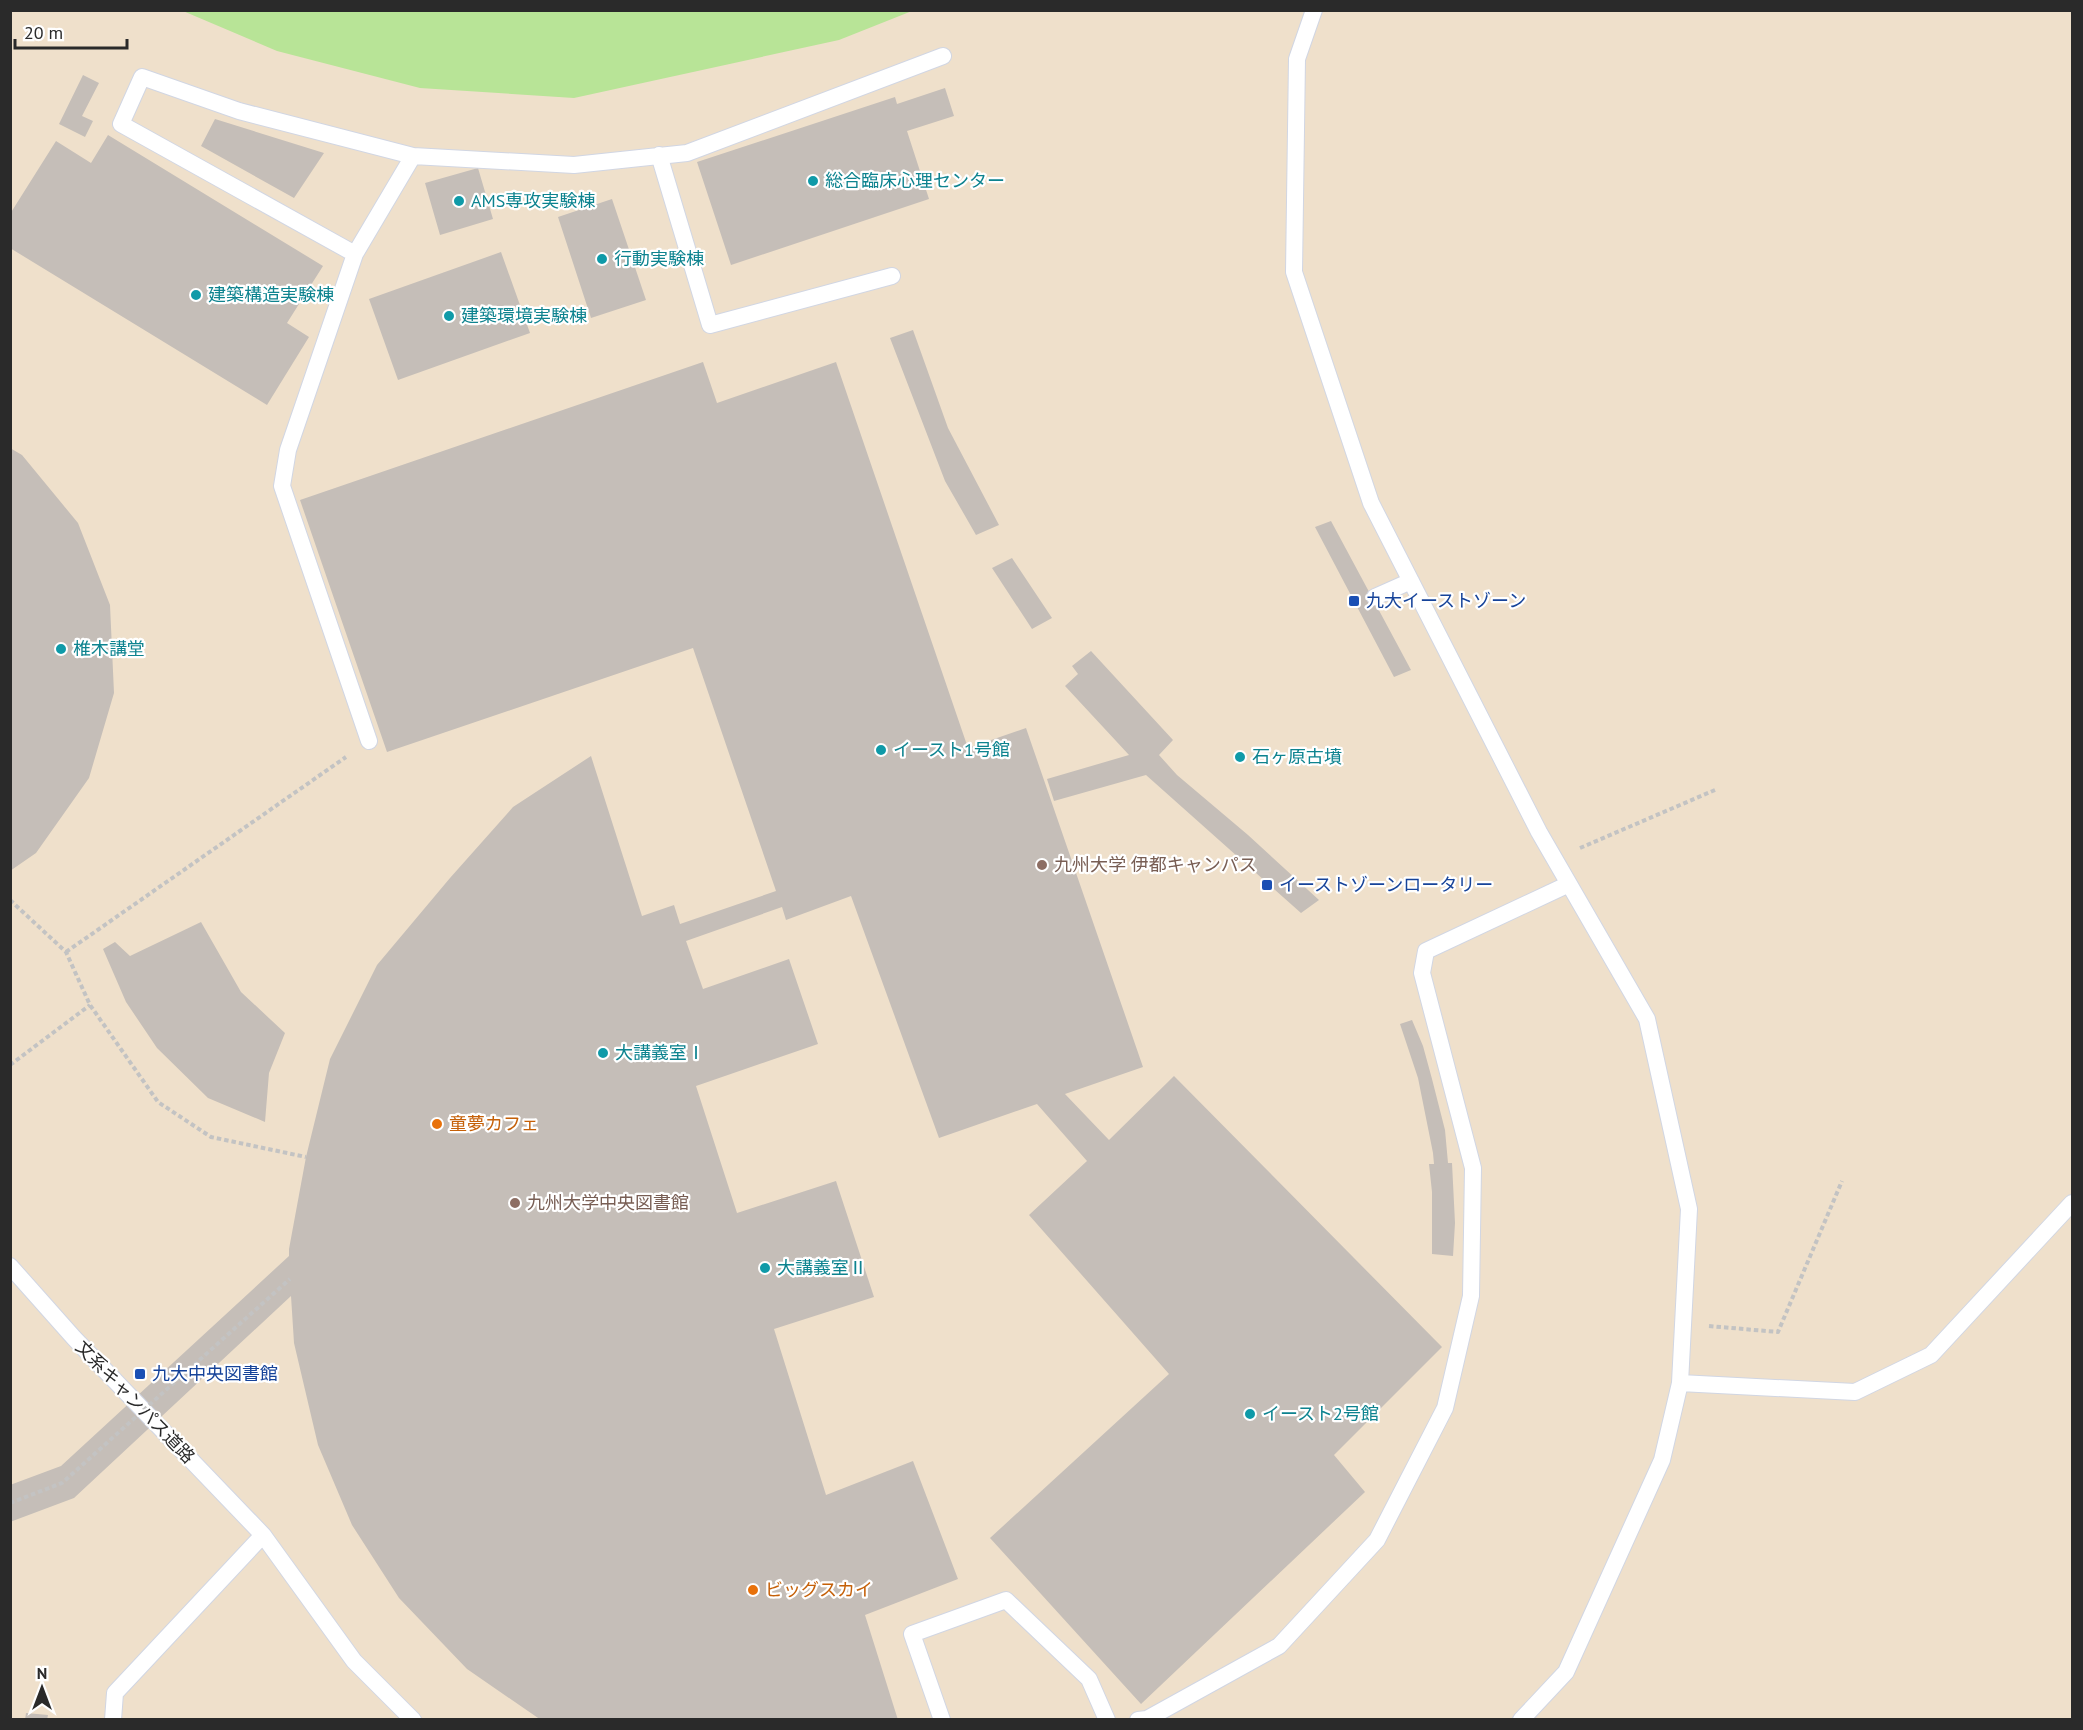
<svg xmlns="http://www.w3.org/2000/svg" width="2083" height="1730" viewBox="0 0 2083 1730" font-family="'PT Sans','Noto Sans JP',sans-serif">
  <style>
    .education { fill: #efe0cb }
    .green { fill: #b8e497 }
    .building { fill: #c5beb8 }
    .lines { fill: none; stroke-linecap: round; stroke-linejoin: round }
    .lane-casing { stroke: #d1d6e3; stroke-width: 18 }
    .path { stroke: #c3c3c3; stroke-width: 4; stroke-dasharray: 4.5 3; stroke-linecap: butt }
    .lane { stroke: #fff; stroke-width: 16 }
    .path-bridge { stroke: #c3c3c3; stroke-width: 4; stroke-dasharray: 4.5 3; stroke-linecap: butt }
    .culture-dot { fill: #0f9aa8; stroke: #fff; stroke-width: 2 }
    .transit-dot { fill: #1a4fb4; stroke: #fff; stroke-width: 2 }
    .education-dot { fill: #8d6e63; stroke: #fff; stroke-width: 2 }
    .food-dot { fill: #e8710a; stroke: #fff; stroke-width: 2 }
    .labels { text-anchor: middle; stroke-width: 4.5; stroke-linejoin: round; paint-order: stroke }
    .culture-label { font-size: 18px; fill: #0d838f; stroke: #fff; text-anchor: start }
    .transit-label { font-size: 18px; fill: #164399; stroke: #fff; text-anchor: start }
    .education-label { font-size: 18px; fill: #785e54; stroke: #fff; text-anchor: start }
    .food-label { font-size: 18px; fill: #c56008; stroke: #fff; text-anchor: start }
    .street-label { font-size: 18px; fill: #2a2a2a; stroke: #fff }
  </style>
  <rect width="100%" height="100%" fill="#ede4dc"/>
  <!-- education -->
  <path class="education" d="M11,11h2061v1708h-2061z"/>
  <!-- green -->
  <path class="green" d="M183,11h729l-73,29 -265,58 -154,-10 -143,-37z"/>
  <!-- building -->
  <path class="building" d="M83,75l16,8 -17,33 11,5 -8,16 -26,-13z
    M945,88l9,28 -47,15 22,68 -198,66 -34,-103 198,-65 2,7z
    M215,119l109,34 -30,45 -93,-52z
    M108,135l215,131 -36,57 22,14 -42,68 -257,-157v-34l46,-73 35,22z
    M478,168l15,51 -53,16 -15,-52z
    M612,199l34,101 -55,18 -33,-101z
    M501,252l29,81 -132,47 -29,-81z
    M913,330l35,98 51,97 -23,10 -31,-54 -55,-143z
    M703,362l14,41 119,-41 132,386 58,-20 117,339 -78,27 44,46 65,-64 268,271 -108,108 31,37 -224,212 -151,-166 179,-164 -140,-159 58,-54 -50,-57 -98,34 -88,-242 -65,24 -4,-13 -96,34 17,48 86,-30 29,85 -122,42 41,127 99,-32 38,116 -100,32 52,166 87,-34 45,118 -93,36 33,105h-357l-74,-51 -68,-71 -47,-73 -34,-80 -24,-102 -3,-47 -217,202 -64,24v-37l51,-19 228,-210v-7l17,-92 24,-98 47,-94 73,-87 63,-71 78,-51 51,160 32,-11 6,19 96,-33 -83,-243 -306,104 -87,-252z
    M10,448l12,7 56,68 32,82 4,88 -25,85 -53,75 -26,18z
    M1331,521l80,149 -17,7 -79,-150z
    M1012,558l40,60 -20,11 -40,-61z
    M1091,651l82,89 -14,15 18,20 71,60 71,65 -18,13 -155,-138 -92,26 -7,-22 82,-24 -64,-69 13,-12 -6,-8z
    M201,922l40,70 44,41 -16,40 -4,49 -57,-24 -51,-50 -31,-46 -23,-53 12,-7 15,14z
    M1412,1020l11,26 9,33 13,51 3,33h4l3,60 -2,33 -21,-2v-62l-3,-28h5l-1,-11 -15,-75 -18,-54z
    M26,1713l22,2 -1,5h-22z"/>
  <g class="lines">
    <defs>
      <path id="lane" d="M1314,10l-17,49 -3,213 77,231 168,329 108,187 42,190 -9,174 -18,77 -96,212 -45,48
        M659,155l51,170 182,-49
        M355,254l-234,-130 21,-47 97,34 174,45 161,9 113,-12 256,-97
        M1375,597l36,-16
        M369,741l-87,-255 6,-36 67,-196 58,-98
        M10,1266l64,72 189,197 91,126 59,59
        M1680,1383l175,9 76,-37 141,-152
        M113,1720l2,-27 148,-158
        M942,1720l-30,-86 94,-34 83,79 18,41
        M1138,1720l9,-1 132,-73 98,-106 68,-132 26,-112 2,-128 -51,-195 4,-22 143,-67"/>
    </defs>
    <!-- lane casing -->
    <use href="#lane" class="lane-casing"/>
    <!-- path -->
    <path class="path" d="M1580,848l135,-58
      M10,900l56,52 24,53 68,97 53,35 95,20
      M66,952l280,-195
      M10,1065l80,-60
      M1709,1326l69,6 64,-151"/>
    <!-- lane -->
    <use href="#lane" class="lane"/>
    <!-- path-bridge -->
    <path class="path-bridge" d="M10,1503l52,-20 228,-204"/>
  </g>
  <!-- markers -->
  <g class="culture-dot">
    <circle cx="813" cy="181" r="6"/>
    <circle cx="459" cy="201" r="6"/>
    <circle cx="602" cy="259" r="6"/>
    <circle cx="196" cy="295" r="6"/>
    <circle cx="449" cy="316" r="6"/>
    <circle cx="61" cy="649" r="6"/>
    <circle cx="881" cy="750" r="6"/>
    <circle cx="1240" cy="757" r="6"/>
    <circle cx="603" cy="1053" r="6"/>
    <circle cx="765" cy="1268" r="6"/>
    <circle cx="1250" cy="1414" r="6"/>
  </g>
  <g class="transit-dot">
    <rect x="1348" y="595" width="12" height="12" rx="3"/>
    <rect x="1261" y="879" width="12" height="12" rx="3"/>
    <rect x="134" y="1368" width="12" height="12" rx="3"/>
  </g>
  <g class="education-dot">
    <circle cx="1042" cy="865" r="6"/>
    <circle cx="515" cy="1203" r="6"/>
  </g>
  <g class="food-dot">
    <circle cx="437" cy="1124" r="6"/>
    <circle cx="753" cy="1590" r="6"/>
  </g>
  <g class="labels">
    <!-- culture labels -->
    <g class="culture-label">
      <text x="825" y="187">総合臨床心理センター</text>
      <text x="471" y="207">AMS専攻実験棟</text>
      <text x="614" y="265">行動実験棟</text>
      <text x="208" y="301">建築構造実験棟</text>
      <text x="461" y="322">建築環境実験棟</text>
      <text x="73" y="655">椎木講堂</text>
      <text x="893" y="756">イースト1号館</text>
      <text x="1252" y="763">石ヶ原古墳</text>
      <text x="615" y="1059">大講義室Ⅰ</text>
      <text x="777" y="1274">大講義室Ⅱ</text>
      <text x="1262" y="1420">イースト2号館</text>
    </g>
    <!-- transit labels -->
    <g class="transit-label">
      <text x="1366" y="607">九大イーストゾーン</text>
      <text x="1279" y="891">イーストゾーンロータリー</text>
      <text x="152" y="1380">九大中央図書館</text>
    </g>
    <!-- education labels -->
    <g class="education-label">
      <text x="1054" y="871">九州大学 伊都キャンパス</text>
      <text x="527" y="1209">九州大学中央図書館</text>
    </g>
    <!-- food labels -->
    <g class="food-label">
      <text x="449" y="1130">童夢カフェ</text>
      <text x="765" y="1596">ビッグスカイ</text>
    </g>
    <!-- street labels -->
    <g class="street-label">
      <text transform="translate(135 1402) rotate(46)" y="6">文系キャンパス道路</text>
    </g>
  </g>
  <!-- border -->
  <rect width="2083" height="1730" fill="none" stroke="#2a2a2a" stroke-width="24"/>
  <!-- north arrow -->
  <g transform="translate(42 1688)" stroke="#ffffff" stroke-width="4.5" paint-order="stroke">
  <path d="M0-4.5L10 22L0 15L-10 22Z" fill="#2a2a2a"/>
  <text y="-9" font-size="16" font-weight="bold" text-anchor="middle" fill="#2a2a2a">N</text>
  </g>
  <!-- scale -->
  <path d="M15 39v9h112v-9" fill="none" stroke="#2a2a2a" stroke-width="3"/>
  <text x="24" y="39" font-size="18" fill="#2a2a2a" stroke="#ffffff" stroke-width="4.5" paint-order="stroke">20 m</text>
</svg>
